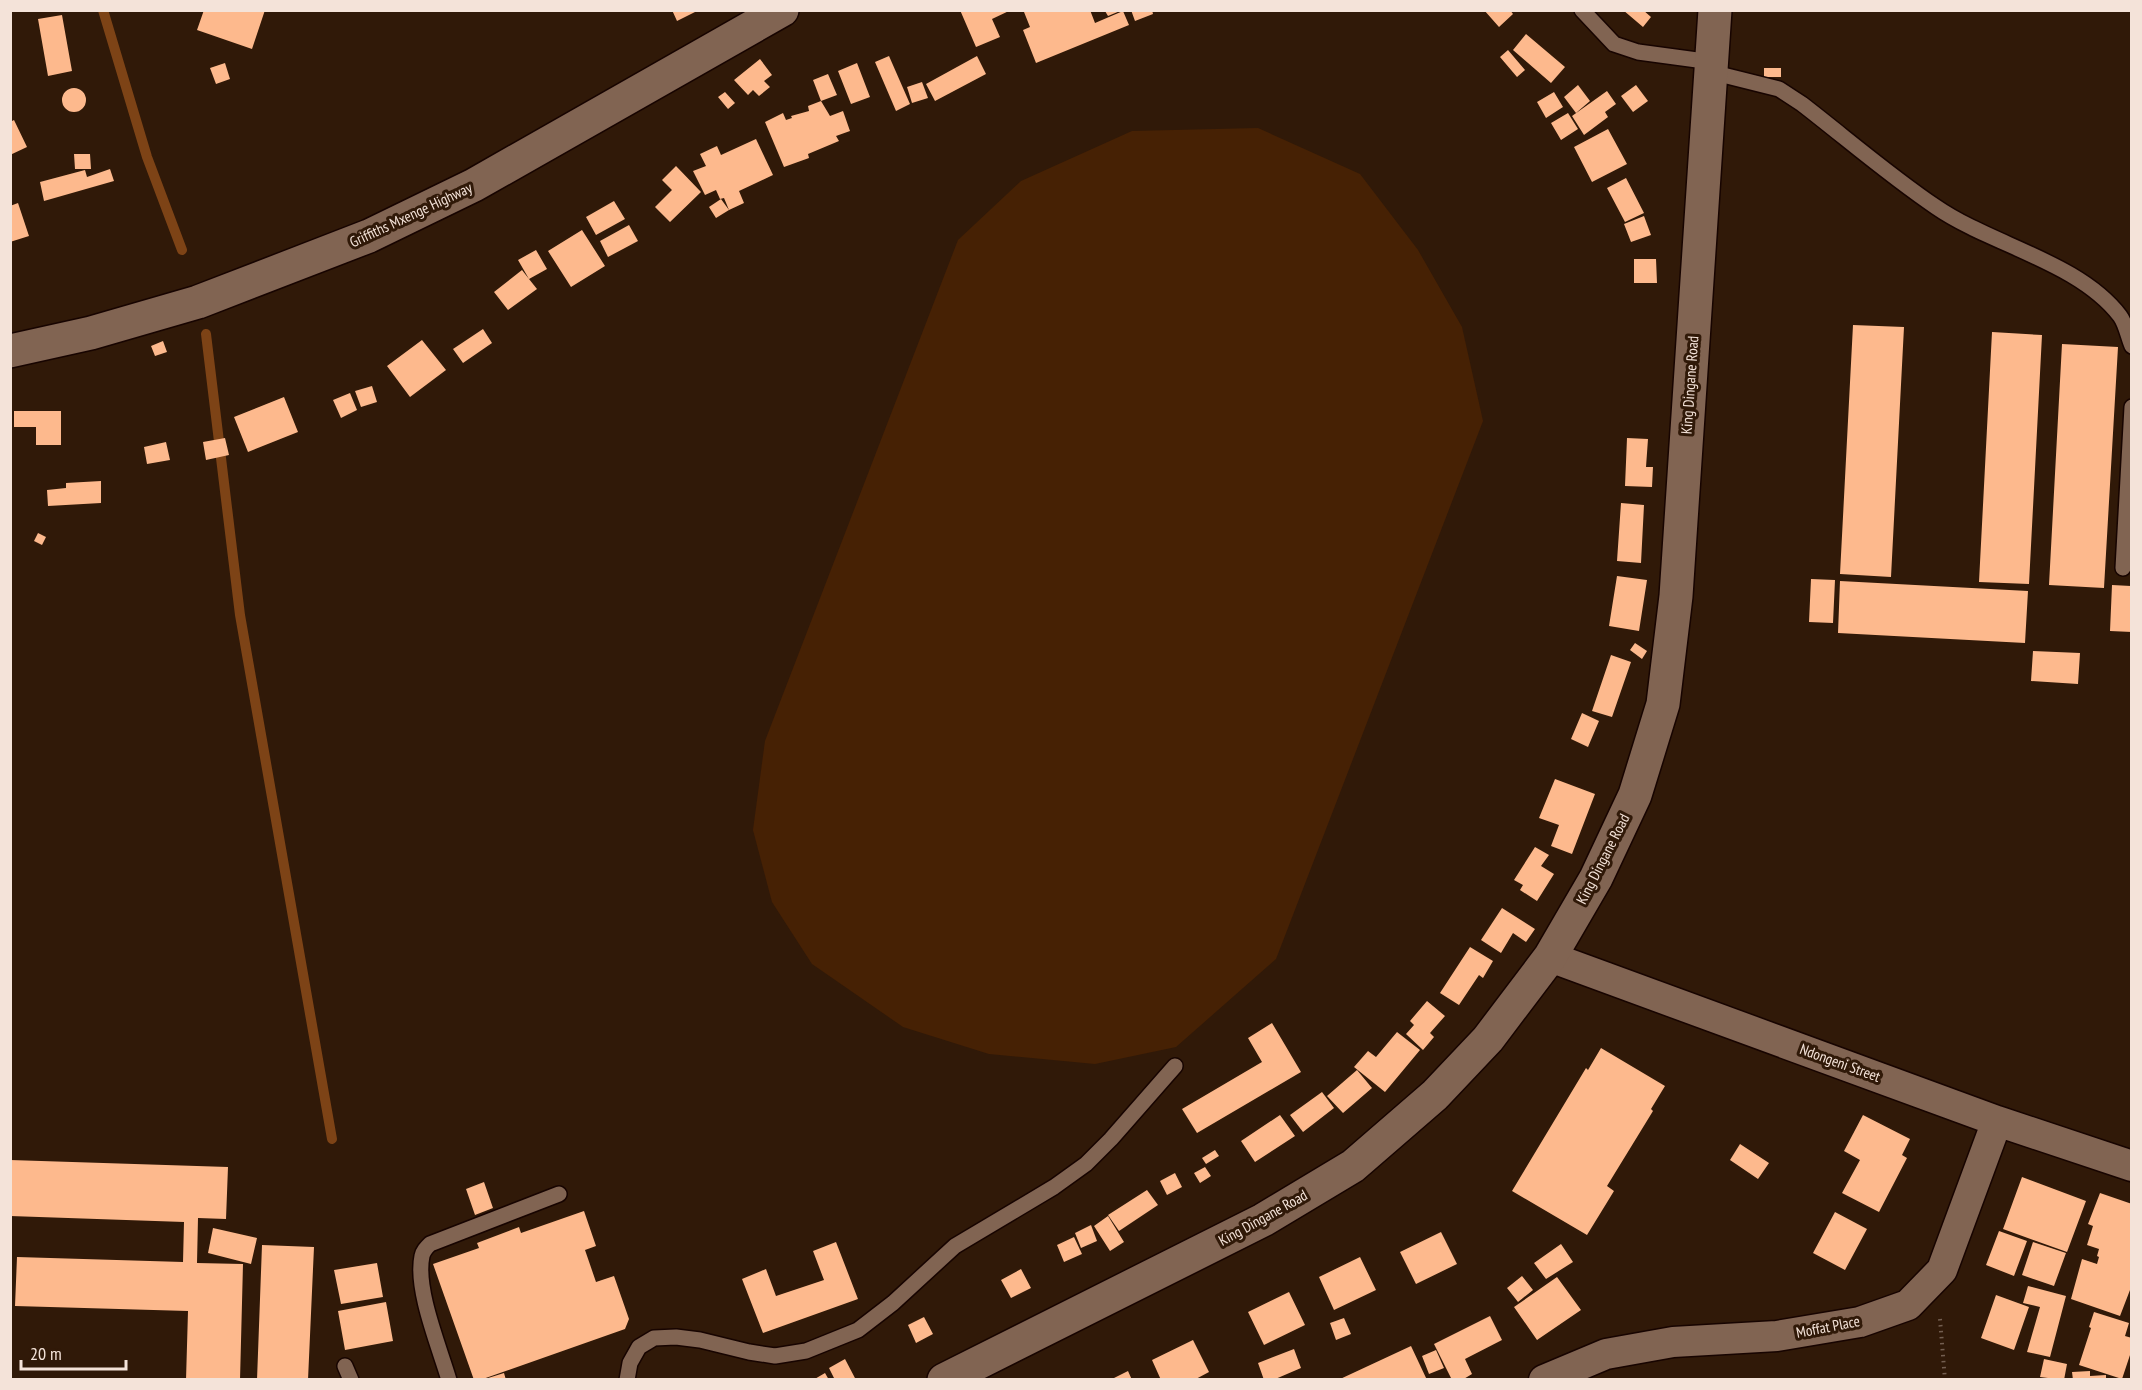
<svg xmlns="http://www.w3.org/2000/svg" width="2142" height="1390" viewBox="0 0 2142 1390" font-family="'PT Sans Narrow',sans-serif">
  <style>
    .green { fill: #462104 }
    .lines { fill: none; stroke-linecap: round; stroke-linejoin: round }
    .stream { stroke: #7d4316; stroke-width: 10 }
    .building { fill: #fdb98d }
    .service-casing { stroke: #170400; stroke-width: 18 }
    .minor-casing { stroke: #170400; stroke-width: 33 }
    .tertiary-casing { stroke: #170400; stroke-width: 36 }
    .path { stroke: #735e50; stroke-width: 4; stroke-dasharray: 1.5 4.5; stroke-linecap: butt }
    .service { stroke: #816452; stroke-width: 15 }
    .minor { stroke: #816452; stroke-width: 30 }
    .tertiary { stroke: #816452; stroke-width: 33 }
    .labels { text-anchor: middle; stroke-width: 6; stroke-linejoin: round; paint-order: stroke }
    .street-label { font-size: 15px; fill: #f4e3d9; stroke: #301908 }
  </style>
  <rect width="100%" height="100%" fill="#301908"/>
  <!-- green -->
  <path class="green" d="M1258,128l102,46 58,76 44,77 21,94 -207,538 -100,88 -81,17 -106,-10 -86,-27 -91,-63 -40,-62 -19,-72 12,-89 193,-501 63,-59 111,-50z"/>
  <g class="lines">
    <!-- stream -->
    <path class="stream" d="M103,10l44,147 35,93
      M206,334l34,281 92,524"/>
  </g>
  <!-- building -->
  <path class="building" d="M204,10h61l-13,39 -55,-19z
    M672,10h27l-22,11z
    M960,10h51l-19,9 8,18 -24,10z
    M1027,10h63l5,13 28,-12 6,14 -93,38 -13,-33 7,-3 -6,-15z
    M1131,10h21l1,4 -18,7z
    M1484,10h26l3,4 -14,13z
    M1623,10h20l8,7 -8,10z
    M1105,11h15l-12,5z
    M62,15l10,56 -24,5 -10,-57z
    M1526,34l39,33 -14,16 -38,-33z
    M1508,50l17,20 -8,7 -17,-20z
    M889,56l21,48 -14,7 -21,-49z
    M977,56l9,18 -51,27 -9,-17z
    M760,59l12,16 -8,6 6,6 -11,9 -6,-6 -5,5 -14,-15z
    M225,63l5,16 -14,5 -6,-16z
    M857,63l13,34 -19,7 -13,-33z
    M1764,68h17v9h-17z
    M828,74l9,21 -16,6 -8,-21z
    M922,82l6,16 -16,5 -5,-16z
    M1578,85l12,16 -14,12 -12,-16z
    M1636,85l12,16 -15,11 -12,-16z
    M62 100a12 12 0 1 1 24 0a12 12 0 1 1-24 0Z
    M1607,91l9,13 -11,8 3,5 -24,18 -12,-19z
    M725,92l10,11 -7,6 -10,-12z
    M1554,92l9,15 -17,11 -9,-16z
    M821,101l9,15 13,-5 7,20 -14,5 3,5 -31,13 1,4 -25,9 -19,-45 18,-9 3,7 6,-2 -1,-2 18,-5 -1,-5z
    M1568,113l10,16 -17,11 -10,-17z
    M14,120l13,27 -17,8v-33z
    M1608,129l19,35 -35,18 -18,-35z
    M756,139l17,36 -34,16 5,12 -15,7 -5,-12 -4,1 -4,-9 -11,5 -12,-24 13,-5 -6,-12 17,-8 4,9z
    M74,154h16l1,15h-16z
    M676,166l25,26 -31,30 -15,-15 17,-17 -10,-10z
    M110,169l4,12 -70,20 -4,-19 45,-12 2,7z
    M1626,178l18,35 -19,9 -18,-34z
    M721,199l8,11 -13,8 -7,-11z
    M614,201l11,18 -29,16 -10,-18z
    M18,203l11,33 -19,6v-36z
    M1644,216l7,19 -20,7 -7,-18z
    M629,225l9,16 -30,16 -8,-16z
    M582,230l23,36 -34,21 -23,-36z
    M536,250l11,19 -18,10 8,10 -29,21 -14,-18 28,-22 7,9 -11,-19z
    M1634,259h22l1,24h-23z
    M1853,325l51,2 -13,250 -51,-3z
    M483,329l9,14 -29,20 -10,-14z
    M1992,332l50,3 -13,249 -50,-2z
    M422,340l24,30 -36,27 -23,-31z
    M163,341l4,11 -12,4 -4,-10z
    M2062,344l56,3 -14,241 -55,-3z
    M372,386l5,16 -16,5 -6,-16z
    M350,393l7,17 -16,8 -8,-18z
    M284,397l14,35 -50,20 -14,-35z
    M14,411h47v34h-25v-18h-22z
    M225,438l4,17 -23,5 -3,-18z
    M1627,438l21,1 -2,28h7l-1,20 -27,-1z
    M166,442l4,18 -23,4 -3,-17z
    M101,481v22l-53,3 -1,-16 19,-2v-5z
    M1621,503l23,2 -3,58 -24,-2z
    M38,533l8,4 -4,8 -8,-4z
    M1617,576l30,4 -8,51 -30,-5z
    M1811,579l24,1 -2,43 -24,-1z
    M1840,581l188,10 -3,52 -187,-10z
    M2112,585l19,1 1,46 -22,-1z
    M1635,643l12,8 -5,8 -12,-9z
    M2033,651l47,2 -2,31 -47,-3z
    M1611,655l20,7 -19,55 -20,-6z
    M1582,713l17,8 -11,26 -17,-8z
    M1555,779l40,15 -23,60 -21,-8 8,-21 -20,-7z
    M1535,847l14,8 -8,11 13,8 -17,27 -17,-11 3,-5 -9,-5z
    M1502,908l33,21 -9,13 -13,-9 -12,20 -20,-13z
    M1470,947l23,14 -10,17 -4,-3 -20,30 -19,-12z
    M1427,1001l18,15 -15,17 4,4 -11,13 -17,-16 8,-9 -4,-4z
    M1272,1023l29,49 -104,61 -15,-24 80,-47 -14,-24z
    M1397,1032l23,18 -35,42 -31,-25 14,-16 8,6z
    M1601,1048l64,38 -14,23 2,2 -46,75 7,5 -27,44 -75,-44 74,-123 2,2z
    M1357,1070l15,18 -29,25 -16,-17z
    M1322,1092l12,16 -31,24 -13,-17z
    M1280,1115l15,21 -40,26 -14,-21z
    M1863,1115l47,24 -8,16 5,3 -28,54 -37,-19 18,-33 -16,-9z
    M1740,1144l29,19 -11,16 -28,-19z
    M1215,1150l4,6 -13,8 -4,-6z
    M10,1160l218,7 -2,52 -28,-1 -1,45 46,1 -3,116h-54l2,-69 -173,-5 2,-49 166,5 1,-40 -174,-6z
    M1205,1167l6,9 -11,7 -6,-10z
    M1175,1173l7,14 -15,8 -7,-14z
    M2022,1177l64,24 -19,51 -64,-23z
    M484,1182l9,26 -18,7 -9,-26z
    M1147,1190l11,15 -39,26 -11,-16z
    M2100,1193l32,11v86h-2l-10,26 -49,-17 11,-40 15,5 2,-7 -2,-1 2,-7 -12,-4 6,-19 -5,-2z
    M584,1211l12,35 -11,4 11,32 18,-6 15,43 -4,10 -145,51h-6l-41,-116 46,-16 -2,-5 42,-16 2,6z
    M1835,1212l32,17 -22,41 -32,-17z
    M1108,1216l16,26 -14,9 -16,-25z
    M1091,1225l6,16 -16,7 -6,-15z
    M213,1228l44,10 -6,26 -43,-11z
    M1999,1231l28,10 -13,35 -28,-11z
    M1441,1232l16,32 -41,20 -16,-32z
    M1074,1237l8,17 -18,8 -7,-17z
    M836,1242l22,57 -95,34 -21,-54 24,-10 10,27 48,-16 -11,-29z
    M2033,1242l33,11 -12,33 -32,-11z
    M1561,1244l12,18 -27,17 -12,-16z
    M262,1245l52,2 -6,133h-51z
    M1360,1257l16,33 -42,20 -15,-33z
    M377,1263l6,34 -42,7 -7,-34z
    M1021,1269l10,19 -20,10 -10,-18z
    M1522,1276l11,14 -15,12 -11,-14z
    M1557,1277l24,33 -44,30 -23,-33z
    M2028,1286l38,10 -16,61 -23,-5 13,-45 -17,-4z
    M1289,1292l16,33 -41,20 -16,-33z
    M1996,1295l33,12 -15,43 -33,-12z
    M386,1302l7,39 -48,9 -7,-39z
    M2094,1312l35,11 -4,13 7,2v11l-10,30 -43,-14 12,-37 -2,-1z
    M1490,1316l12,24 -37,19 7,15 -10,6h-10l-18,-36z
    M924,1317l9,17 -17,9 -8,-18z
    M1344,1318l7,16 -15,6 -6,-17z
    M1193,1340l16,32 -15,8h-33l-9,-20z
    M1411,1346l16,34h-89z
    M1294,1349l7,19 -28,12h-9l-6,-17z
    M1436,1350l8,18 -15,6 -7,-18z
    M845,1359l11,21h-21l-6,-12z
    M2044,1359l23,5 -3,16 -24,-3z
    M1128,1371l4,9h-22z
    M2090,1371v5l16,-1v5h-33l-1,-8z
    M504,1373l2,7h-21v-1z
    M825,1373l4,7h-16z"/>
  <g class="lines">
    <defs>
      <path id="service" d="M1582,10l32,34 24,8 74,10
        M1711,72l68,17 23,15c44,34 88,72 134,103 55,38 143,55 184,109 6,8 8,21 12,30
        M2123,568l9,-161
        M345,1366l6,14
        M449,1380c-10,-34 -34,-91 -27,-124 1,-5 4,-8 8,-12l129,-50
        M627,1380l3,-17 9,-16 15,-9 22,-1 24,3 49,12 26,4 31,-5 52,-21 35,-27 62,-57 99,-59 32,-23 25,-25 64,-73"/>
      <path id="minor" d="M1550,957l447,164 135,45
        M1544,1380l62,-26 67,-12 104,-6 83,-14 48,-17 34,-35 55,-149"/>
      <path id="tertiary" d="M10,351l81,-18 107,-31 171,-66 105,-51 308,-175
        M944,1380l319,-160 90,-54 82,-71 53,-56 62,-82 46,-79 39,-83 28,-91 13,-108 39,-586"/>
    </defs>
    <!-- service casing -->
    <use href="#service" class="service-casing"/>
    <!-- minor casing -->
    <use href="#minor" class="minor-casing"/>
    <!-- tertiary casing -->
    <use href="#tertiary" class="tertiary-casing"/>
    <!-- path -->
    <path class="path" d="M1940,1319l5,61"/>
    <!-- service -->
    <use href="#service" class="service"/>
    <!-- minor -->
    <use href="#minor" class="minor"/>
    <!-- tertiary -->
    <use href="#tertiary" class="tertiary"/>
  </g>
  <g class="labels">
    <!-- street labels -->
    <g class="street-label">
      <text transform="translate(411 215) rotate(-25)" y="5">Griffiths Mxenge Highway</text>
      <text transform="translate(1690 385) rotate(-86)" y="5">King Dingane Road</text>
      <text transform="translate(1603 859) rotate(-63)" y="5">King Dingane Road</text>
      <text transform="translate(1840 1063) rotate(20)" y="5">Ndongeni Street</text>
      <text transform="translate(1263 1218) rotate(-29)" y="5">King Dingane Road</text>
      <text transform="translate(1828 1327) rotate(-11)" y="5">Moffat Place</text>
    </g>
  </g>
  <!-- border -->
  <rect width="2142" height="1390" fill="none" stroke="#f4e3d9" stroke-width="24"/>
  <!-- scale -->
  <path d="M21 1360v9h105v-9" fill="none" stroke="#f4e3d9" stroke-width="3"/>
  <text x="30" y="1360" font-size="18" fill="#f4e3d9" stroke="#301908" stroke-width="4.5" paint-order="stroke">20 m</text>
</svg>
